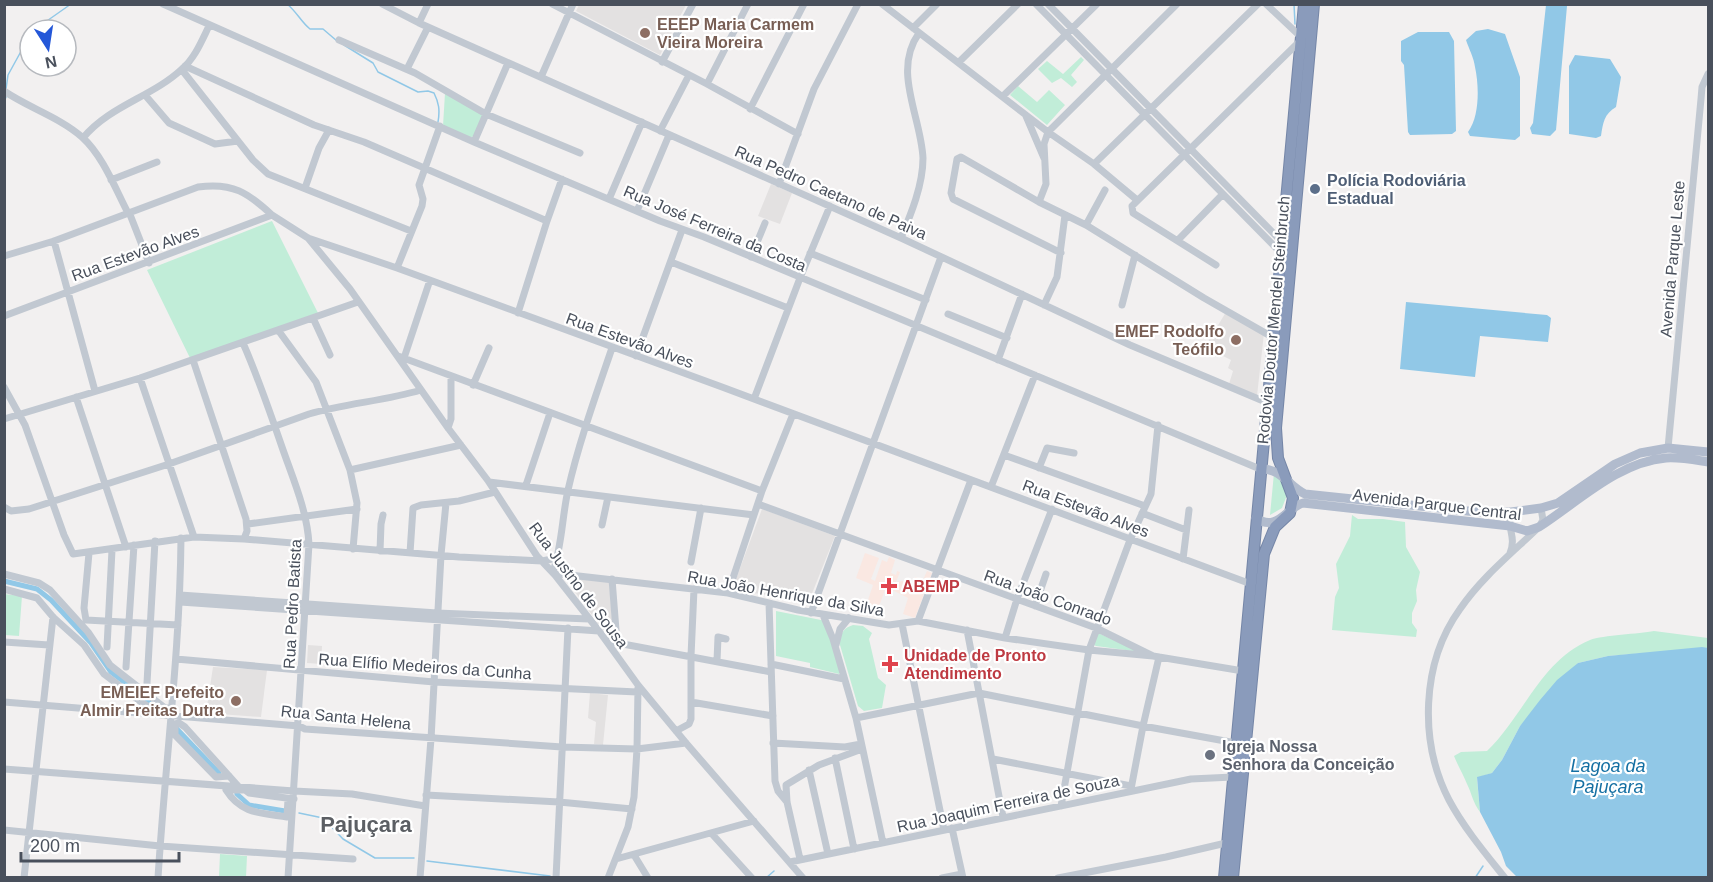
<svg xmlns="http://www.w3.org/2000/svg" width="1713" height="882" viewBox="0 0 1713 882" font-family="Arial,sans-serif">
  <style>
    .education { fill: #e3e1e1 }
    .medical { fill: #fae8e2 }
    .green { fill: #c1edd8 }
    .water { fill: #91c8e7 }
    .lines { fill: none; stroke-linecap: round; stroke-linejoin: round }
    .stream { stroke: #91c8e7; stroke-width: 1.5 }
    .canal { stroke: #91c8e7; stroke-width: 5 }
    .highway-casing { stroke: #7586a7; stroke-width: 12 }
    .minor { stroke: #c1c8d1; stroke-width: 7 }
    .major { stroke: #b1bbcd; stroke-width: 9 }
    .highway { stroke: #8a9bbb; stroke-width: 10 }
    .education-dot { fill: #8d6e63; stroke: #fff; stroke-width: 2 }
    .service-dot { fill: #5c6f8a; stroke: #fff; stroke-width: 2 }
    .health-dot { fill: #e0444e; stroke: #fff; stroke-width: 2 }
    .worship-dot { fill: #6b7280; stroke: #fff; stroke-width: 2 }
    .labels { text-anchor: middle; stroke-width: 4.5; stroke-linejoin: round; paint-order: stroke }
    .education-label { font-size: 16px; font-weight: bold; fill: #785e54; stroke: #fff; text-anchor: end }
    .service-label { font-size: 16px; font-weight: bold; fill: #4e5e75; stroke: #fff; text-anchor: start }
    .street-label { font-size: 16px; fill: #49505c; stroke: #fff }
    .health-label { font-size: 16px; font-weight: bold; fill: #be3a42; stroke: #fff; text-anchor: start }
    .worship-label { font-size: 16px; font-weight: bold; fill: #5b616d; stroke: #fff; text-anchor: start }
    .water-label { font-size: 18px; font-style: italic; fill: #1570a3; stroke: #fff }
    .district-label { font-size: 22px; font-weight: bold; fill: #5c5f64; stroke: #fff }
  </style>
  <rect width="100%" height="100%" fill="#f2f0f0"/>
  <!-- education -->
  <path class="education" d="M579,5v-1l107,1 -26,50 -84,-44z
    M771,184l21,9 -12,31 -22,-8z
    M1226,312l38,21 -7,63 -28,-12 4,-13 -5,-3 3,-8 -26,-13z
    M762,509l73,27 -26,65 -77,-11z
    M564,577l45,3 4,49 -10,1z
    M308,645l14,1 -1,18 -14,-1z
    M213,667l54,3 -6,47 -55,-4z
    M590,693l18,2 -5,50 -9,-1 2,-22 -8,-4z"/>
  <!-- medical -->
  <path class="medical" d="M865,553l14,5 -8,21 4,2 7,-21 5,2 2,-5 6,3 -4,13 5,2 1,-4 3,1 -4,10 7,-1 2,9 6,-1 4,-12 8,3 4,-9 5,2 -17,45 -12,-4 5,-16 -22,-11 -9,25 -11,-6 7,-21 -17,-7z"/>
  <!-- green -->
  <path class="green" d="M1081,57l3,3 -13,15 6,7 -5,5 -11,-9 -9,5 -14,-14 9,-8 16,13z
    M1018,86l19,16 12,-12 16,15 -18,20 -37,-30z
    M445,93l37,21v3l-8,19 -5,2 -26,-12z
    M272,221l46,92 -128,45 -43,-88z
    M1274,473l6,4 7,18 -5,13 -12,7z
    M1352,515l6,4h25l22,3 1,25 14,25 -4,18 1,11 -5,12v10l5,7 -1,7 -84,-7 3,-33 4,-9 -3,-24 14,-28z
    M4,594l18,2 -3,40 -14,-1z
    M776,611l50,10 15,50 -2,3 -29,-7v-4l-34,-7z
    M853,625l10,1 9,7 -3,6 9,39 8,7 -4,23 -18,3 -6,-5 -18,-61c-1,-10 3,-17 13,-20z
    M1654,631l54,7v10l-100,8 -30,7 -58,63 -18,34 -10,13 -15,5 3,34c-7,-9 -8,-18 -13,-28 -4,-10 -9,-18 -13,-28l7,-4 26,-1c36,-34 54,-91 103,-111 13,-5 49,-6 64,-9z
    M1098,633l42,19 -44,-6 -2,-1z
    M220,854l27,2 -1,21h-27z"/>
  <!-- water -->
  <path class="water" d="M1546,5l21,1 -11,124 -6,6 -18,-2 -2,-6 3,-5z
    M1488,29l17,5 15,43v59l-5,4 -45,-4 -2,-4c12,-16 11,-47 7,-65 -1,-9 -6,-18 -9,-27l10,-9z
    M1418,32h31l5,9 2,90 -4,3 -42,1 -2,-3 -4,-67 -3,-4v-20z
    M1575,55l35,4 11,18 -5,30c-12,7 -13,16 -15,29l-5,2 -27,-4v-68z
    M1406,302l141,13 4,3 -3,24 -68,-6 -5,41 -75,-8z
    M1702,647l6,1v229h-191l-11,-11 -5,-14 -21,-40 -3,-35 15,-4 10,-13 18,-34 20,-26 17,-20 21,-17 30,-7z"/>
  <g class="lines">
    <!-- stream -->
    <path class="stream" d="M287,4c10,8 14,18 23,25h13l14,12
      M1294,4l1,20
      M34,30l37,-26
      M344,45l29,18 5,9 40,20 10,-1 6,2c5,10 6,17 4,29
      M6,89l2,-14 22,-40
      M4,102l2,-5
      M299,813l24,5 20,21 32,19h39
      M427,861l123,15
      M766,878l8,-7
      M1475,878l8,-12"/>
    <!-- canal -->
    <path class="canal" d="M4,581l33,8 14,11 40,43 20,29 45,34
      M176,728l43,45
      M237,794l12,11 36,6"/>
    <defs>
      <path id="highway" d="M1224,878l80,-874
        M1233,878l31,-324 11,-27 15,-14 3,-15 -15,-40 -2,-30 38,-424"/>
    </defs>
    <!-- highway casing -->
    <use href="#highway" class="highway-casing"/>
    <!-- minor -->
    <path class="minor" d="M163,4l311,138 186,79 44,16 556,232
      M382,4l37,19 482,215 229,107 138,58
      M552,4l155,80 91,50
      M882,4l166,128 46,32 43,36
      M1036,4l245,249
      M1048,4l235,239
      M1266,4l35,33
      M419,23l9,-19
      M913,28l24,-24
      M339,40l76,33 71,41 94,39
      M662,62l31,-58
      M959,62l59,-58
      M185,66l129,59 50,17 183,79
      M407,69l21,-42
      M182,70l71,90 15,14 143,57
      M541,77l32,-73
      M707,84l41,-80
      M4,91c25,17 55,26 78,46 21,19 33,51 46,76
      M145,95l24,28 46,21 23,-3
      M1003,96l94,-92
      M750,109l54,-105
      M1026,116l18,42
      M660,131l29,-56
      M83,138c26,-32 69,-41 99,-69 13,-11 20,-29 27,-43
      M474,142l34,-79
      M1094,164l164,-160
      M111,180l46,-18
      M779,184l35,-95 44,-85
      M305,188l14,-40 10,-18
      M609,199l33,-77
      M1039,202l7,-18 -2,-40 4,-12 129,-128
      M637,211l32,-76
      M129,212l20,51
      M1086,225l19,-35
      M308,238l42,51 98,139 41,54 48,74 18,19 44,56 39,54 48,58 117,135
      M901,238c10,-24 22,-53 22,-80 -2,-42 -31,-87 -4,-125
      M1178,240l45,-46
      M54,241l41,150
      M810,253l116,47
      M1061,253l-108,-54 -2,-6 6,-34 4,-2 78,45 47,23 118,73 70,40
      M4,256l50,-15 144,-54c35,-5 50,6 74,28
      M751,257l14,-34
      M671,262l117,46
      M1216,265l-83,-52 -1,-7 168,-165
      M397,268l25,-62 1,-7 -4,-14 21,-59
      M1044,305l13,-28 8,-62
      M1122,305l13,-50
      M518,313l29,-92 15,-42
      M948,314l59,24
      M4,316l268,-101 36,23 89,30 325,119 529,197
      M313,318l17,37
      M278,330l38,52 34,88 7,33 -4,46
      M243,343c15,34 27,69 39,104 11,32 25,63 27,97l-21,334
      M398,356l364,135
      M636,356l46,-126
      M404,358l26,-78
      M193,360l53,159 1,12 -3,8
      M998,360l24,-66
      M140,378l54,159
      M473,385l16,-37
      M4,387l21,38 39,110 9,19 121,-17 50,2 215,18 83,4 15,-3
      M76,397l50,150
      M754,399l46,-121 30,-72
      M4,419l136,-41 218,-76
      M448,428l3,-9v-43
      M1668,448l33,-349 1,-12 6,-13
      M1004,455l141,51
      M1039,468l8,-20 27,5
      M350,470l111,-25
      M489,482l265,33
      M526,485l24,-72
      M991,487l44,-112
      M758,504l338,124 57,28 90,15
      M4,507l7,4 18,-2 140,-45 140,-50c37,-11 76,-13 112,-24
      M1142,513l44,17
      M248,524l109,-15
      M602,525l6,-28
      M380,551l1,-27 2,-9
      M89,553l-5,55 2,12 92,5
      M410,553l3,-45 8,-3 38,-4 36,-9
      M1510,553c7,-17 -4,-24 1,-41
      M1183,559l6,-49
      M691,562l10,-54
      M553,572c9,-26 9,-55 15,-82 11,-48 28,-95 44,-142
      M4,574l35,9 11,7 38,42 22,33 55,43
      M555,575l6,-1 167,19 70,17 91,15 29,-4 87,17 84,12 64,6
      M612,579l5,64
      M4,589l33,9 16,19 31,28 20,29 37,28 8,5 23,1
      M728,593l34,-102 31,-77
      M180,595l257,18 152,6
      M180,602l419,29
      M769,603l6,178 3,10 9,11
      M1035,606l11,-32
      M811,613l130,-356
      M823,615l10,24 23,79 27,125
      M918,621l53,-141
      M902,624l42,206
      M967,630l36,187
      M1005,638l12,-39 35,-90
      M607,641l164,31
      M4,642l45,3
      M836,645l4,-16 9,-11
      M107,647l5,-97
      M176,659l258,23 203,10
      M717,661l1,-24 8,2
      M771,664l73,15
      M126,667l8,-122
      M147,683l8,-142
      M4,702l295,24 6,3 257,18 75,2 49,-6
      M691,702l82,14
      M856,718l123,-25 164,33 93,17
      M676,731l13,-7 2,-5v-63l3,-67
      M773,743l72,4 16,-3
      M835,758l19,91
      M993,759l138,27
      M4,769l290,22 58,3 73,12
      M809,770l19,84
      M229,776l-13,1 -41,-42v-11l4,-1 6,4 54,60v1
      M1131,789l12,-63 16,-69
      M426,795l133,7 73,7
      M288,799l-1,18c-26,-4 -46,-3 -61,-27h19l4,3 45,6
      M1061,806l28,-156 41,-110 21,-46 7,-69
      M952,828l11,50
      M4,830l156,16 193,13
      M712,834l40,44
      M634,855l14,23
      M616,859l138,-38
      M800,859l-13,-57 -1,-17 33,-20 43,-16
      M790,862l401,-83 42,-2
      M24,878l29,-261
      M158,878c7,-114 22,-226 23,-340
      M420,878l11,-139 10,-184 5,-52
      M556,878l12,-250
      M608,878l20,-51 6,-30 3,-48 1,-61
      M942,878l20,-4
      M1058,878l108,-21 60,-14
      M1505,878c-20,-25 -41,-50 -56,-78 -30,-58 -28,-137 11,-191 21,-31 52,-56 79,-82l4,-7 -2,-12"/>
    <!-- major -->
    <path class="major" d="M1260,469c22,-1 28,17 45,25l172,18h34l30,-4 17,-5 57,-39 25,-11 28,-5 40,4
      M1256,518c21,15 31,-11 47,-15l207,23 17,5 12,-4c39,-25 79,-65 127,-69 14,-1 29,2 42,4"/>
    <!-- highway -->
    <use href="#highway" class="highway"/>
  </g>
  <!-- markers -->
  <g class="education-dot">
    <circle cx="645" cy="33" r="6"/>
    <circle cx="1236" cy="340" r="6"/>
    <circle cx="236" cy="701" r="6"/>
  </g>
  <circle class="service-dot" cx="1315" cy="189" r="6"/>
  <g class="health-dot">
    <path d="M886 577h6v6h6v6h-6v6h-6v-6h-6v-6h6z"/>
    <path d="M887 655h6v6h6v6h-6v6h-6v-6h-6v-6h6z"/>
  </g>
  <circle class="worship-dot" cx="1210" cy="755" r="6"/>
  <g class="labels">
    <!-- education labels -->
    <g class="education-label">
      <text x="657" y="30" text-anchor="start">EEEP Maria Carmem<tspan x="657" dy="18">Vieira Moreira</tspan></text>
      <text x="1224" y="337">EMEF Rodolfo<tspan x="1224" dy="18">Teófilo</tspan></text>
      <text x="224" y="698">EMEIEF Prefeito<tspan x="224" dy="18">Almir Freitas Dutra</tspan></text>
    </g>
    <!-- service labels -->
    <g class="service-label">
      <text x="1327" y="186">Polícia Rodoviária<tspan x="1327" dy="18">Estadual</tspan></text>
    </g>
    <!-- street labels -->
    <g class="street-label">
      <text transform="translate(831 192) rotate(24)" y="6">Rua Pedro Caetano de Paiva</text>
      <text transform="translate(715 228) rotate(23)" y="6">Rua José Ferreira da Costa</text>
      <text transform="translate(135 253) rotate(-20)" y="6">Rua Estevão Alves</text>
      <text transform="translate(1672 259) rotate(-85)" y="6">Avenida Parque Leste</text>
      <text transform="translate(1273 320) rotate(-85)" y="6">Rodovia Doutor Mendel Steinbruch</text>
      <text transform="translate(630 340) rotate(20)" y="6">Rua Estevão Alves</text>
      <text transform="translate(1437 504) rotate(7)" y="6">Avenida Parque Central</text>
      <text transform="translate(1086 508) rotate(21)" y="6">Rua Estevão Alves</text>
      <text transform="translate(579 585) rotate(53)" y="6">Rua Justno de Sousa</text>
      <text transform="translate(786 593) rotate(10)" y="6">Rua João Henrique da Silva</text>
      <text transform="translate(1048 597) rotate(20)" y="6">Rua João Conrado</text>
      <text transform="translate(292 604) rotate(-87)" y="6">Rua Pedro Batista</text>
      <text transform="translate(425 666) rotate(4)" y="6">Rua Elífio Medeiros da Cunha</text>
      <text transform="translate(346 717) rotate(6)" y="6">Rua Santa Helena</text>
      <text transform="translate(1008 803) rotate(-12)" y="6">Rua Joaquim Ferreira de Souza</text>
    </g>
    <!-- health labels -->
    <g class="health-label">
      <text x="902" y="592">ABEMP</text>
      <text x="904" y="661">Unidade de Pronto<tspan x="904" dy="18">Atendimento</tspan></text>
    </g>
    <!-- worship labels -->
    <g class="worship-label">
      <text x="1222" y="752">Igreja Nossa<tspan x="1222" dy="18">Senhora da Conceição</tspan></text>
    </g>
    <!-- water labels -->
    <g class="water-label">
      <text x="1608" y="772">Lagoa da<tspan x="1608" dy="21">Pajuçara</tspan></text>
    </g>
    <!-- district labels -->
    <g class="district-label">
      <text x="366" y="832">Pajuçara</text>
    </g>
  </g>
  <!-- border -->
  <rect width="1713" height="882" fill="none" stroke="#49505c" stroke-width="12"/>
  <!-- north arrow -->
  <g transform="translate(48 48) rotate(168)"><circle r="28" fill="#ffffff" stroke="#b6b9be" stroke-width="1.5"/>
  <path d="M0-4.5L10 22L0 15L-10 22Z" fill="#2457d8"/>
  <text y="-9" font-size="16" font-weight="bold" text-anchor="middle" fill="#49505c">N</text>
  </g>
  <!-- scale -->
  <path d="M21 852v9h158v-9" fill="none" stroke="#49505c" stroke-width="3"/>
  <text x="30" y="852" font-size="18" fill="#49505c" stroke="#ffffff" stroke-width="4.5" paint-order="stroke">200 m</text>
</svg>
